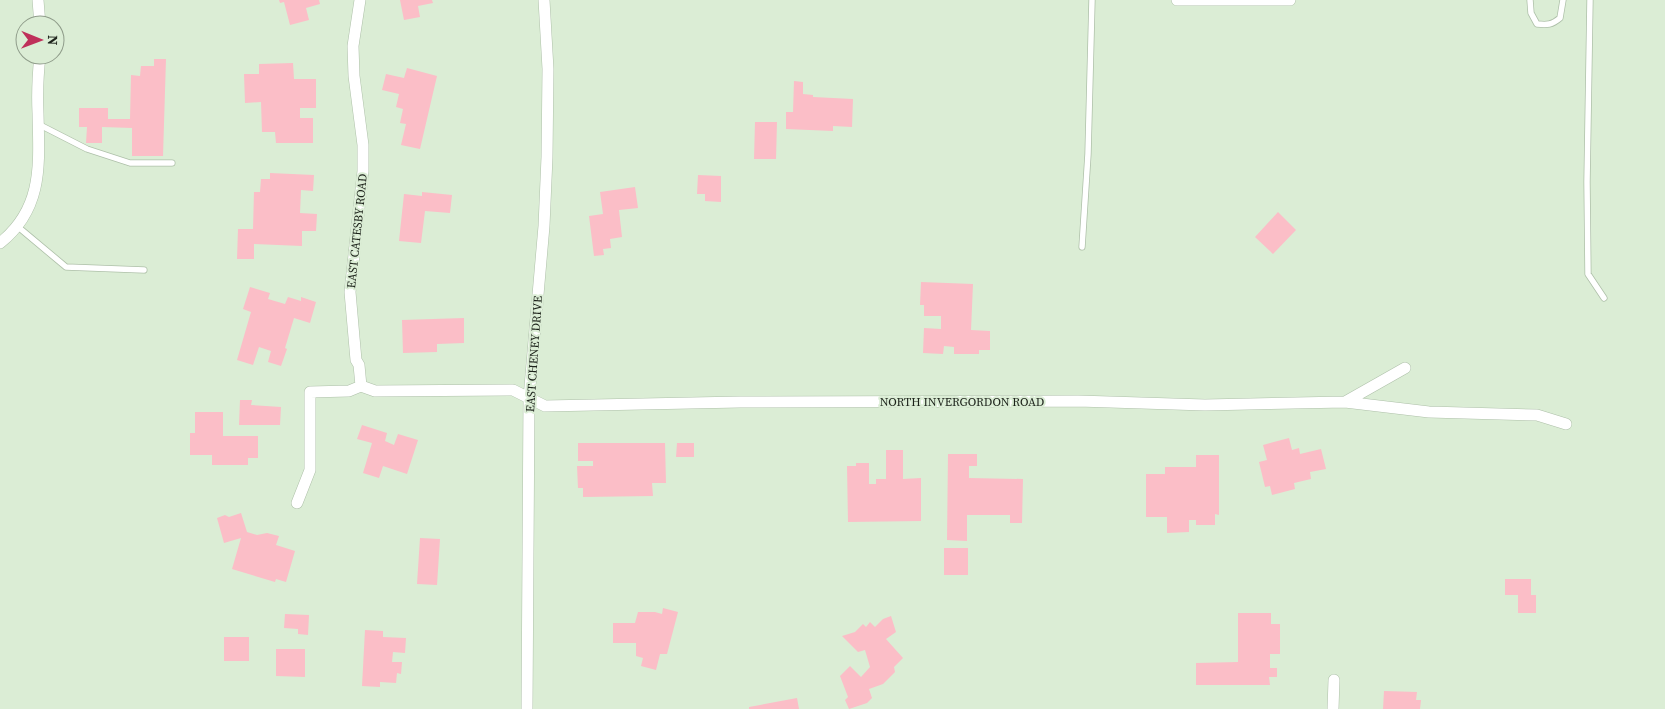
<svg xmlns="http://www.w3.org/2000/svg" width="1665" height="709" viewBox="0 0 1665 709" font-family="'Source Serif 4',serif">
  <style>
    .building { fill: #fbbec7 }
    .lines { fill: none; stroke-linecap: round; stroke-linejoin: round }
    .lane-casing { stroke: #aec0a9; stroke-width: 7 }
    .street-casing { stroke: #aec0a9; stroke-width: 12 }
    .lane { stroke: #fff; stroke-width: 5.5 }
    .street { stroke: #fff; stroke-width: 11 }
    .labels { text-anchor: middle; stroke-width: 4; stroke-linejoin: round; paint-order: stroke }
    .street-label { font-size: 12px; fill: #1c221a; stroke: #dbedd5 }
  </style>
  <rect width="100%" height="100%" fill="#dbedd5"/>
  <!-- building -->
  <path class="building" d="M279,0h40l1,4 -14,4 3,12 -19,5 -6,-23 -4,1z
    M400,0h32l1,3 -15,3 2,11 -16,3z
    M154,59h12l-3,97h-31v-28l-30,-1v16h-16l1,-16h-8v-19h29v11h22l1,-44 9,1 1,-10h13z
    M293,63l1,16h22v29h-16v10h13v25h-37l-1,-11h-13l-1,-30 -16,1 -1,-29h15v-10z
    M407,68l30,8 -17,73 -19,-4 5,-21 -6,-1 3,-14 -7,-2 3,-13 -17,-4 4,-16 18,4z
    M794,81l9,1v12l10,1v2l40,2 -1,28 -19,-1v5l-47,-2v-17h7z
    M755,122h22l-1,37h-22z
    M270,173l44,2 -1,16 -12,-1 -1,23 17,1 -1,17h-14v15l-48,-2v15h-17l1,-30h15l1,-37h6l1,-13h9z
    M698,175l23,1v26l-16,-1v-7h-8z
    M635,187l3,21 -19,2 3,27 -12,2 1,9 -8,1 1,6 -10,1 -5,-40 14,-2 -3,-22z
    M422,192l30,3 -2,18 -25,-2 -4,32 -22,-2 5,-47 18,2z
    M1278,212l18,18 -23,24 -18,-17z
    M921,282l52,2 -2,46 19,1v19h-11v4h-25v-7l-10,-1 -1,8 -20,-1 1,-25 17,1v-13h-17v-11h-4z
    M250,287l20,6 -2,6 17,5 3,-7 13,4v-4l15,5 -6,21 -16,-5 -9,30 2,1 -6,17 -13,-4 3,-11 -12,-4 -6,18 -16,-5 14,-48 -8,-3z
    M464,318v25l-27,1v8l-34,1 -1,-33z
    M240,400h12l-1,5 30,2 -1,18h-41z
    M195,412h28v24h35v22h-10v7h-36v-10h-22v-22h5z
    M362,425l25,8 -2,8 9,4 4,-11 20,6 -11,34 -24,-8 -4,12 -16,-5 9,-30 -15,-4z
    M1289,438l3,12 7,-2 1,6 21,-5 5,20 -16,3 1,7 -17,4 1,6 -23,6 -2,-9 -5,1 -6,-25 8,-2 -4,-15z
    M578,443h87l1,40h-14l1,13 -70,1v-9h-5l-1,-22h16v-5h-15z
    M677,443h17v14h-18z
    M886,450h17v29l18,-1v43l-73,1 -1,-56h9v-3h13v21h7v-5h10z
    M948,454h29v12h-8v12l54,1 -1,44h-12v-8h-43v26l-20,-1z
    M1196,455h23v60l-4,-1v11h-19v-5h-7v12l-22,1v-16h-21v-43h19v-7h31z
    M241,513l6,19 10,3 10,-2 12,3 -3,9 19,6 -9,31 -10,-3 -1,3 -43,-13 9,-31 -17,5 -7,-25 8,-3 4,2z
    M420,538l20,1 -3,46 -20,-1z
    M944,548h24v27h-24z
    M1505,579h26v16h5v18h-18v-18h-13z
    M663,608l15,4 -11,42h-7l-4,16 -15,-4 2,-8 -7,-2v-13h-23v-20h22l3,-11h17l7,2z
    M1238,613h33v11h9v30h-10v14h7v9h-8l1,8h-74v-22l42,-1z
    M285,614l24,1 -1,20 -10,-1v-5l-14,-1z
    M891,616l5,16 -10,7 17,19 -9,9 1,5 -12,12 -14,5 3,9 -5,5 -18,6 -4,-9 3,-3 -8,-21 10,-10 11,11 9,-10 -5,-17 -7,2 -16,-16 13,-4 8,-8 3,3 4,-5 5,5 8,-8z
    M365,630l18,1v6l23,1 -1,15 -12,-1 -1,10h10l-1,12 -4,-1 -1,10 -16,-1v5l-18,-1z
    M224,637h25v24h-25z
    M276,649h29v28l-29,-1z
    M1384,691l33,1 -1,8h5l-1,9h-37z
    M797,698l2,11h-50v-2z"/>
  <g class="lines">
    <defs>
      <path id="lane" d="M1530,0l1,13 6,11c10,1 15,1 23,-6l3,-18
        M1590,0l-3,182 1,92 16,24
        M38,124l49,25 43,14h42
        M17,226l49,41 78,3
        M1082,247l6,-93 4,-154"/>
      <path id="street" d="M38,0l2,25
        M360,0l-7,46 1,30 9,69v26l-13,121 6,68 3,5 2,21
        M1177,0h113
        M0,243c44,-35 39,-80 38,-130 -1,-20 0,-39 2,-58
        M361,386l14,5 138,-1 32,16 195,-4 338,-1 127,4 140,-3 84,10 108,3 29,9
        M1345,402l60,-34
        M297,503l13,-33v-78l39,-1 12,-5
        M527,709l2,-311 15,-172 3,-69 1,-88 -4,-69
        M1333,709l1,-29"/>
    </defs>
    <!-- lane casing -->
    <use href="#lane" class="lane-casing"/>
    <!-- street casing -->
    <use href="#street" class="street-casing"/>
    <!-- lane -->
    <use href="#lane" class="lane"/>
    <!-- street -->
    <use href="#street" class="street"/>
  </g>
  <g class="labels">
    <!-- street labels -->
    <g class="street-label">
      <text transform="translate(357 231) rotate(-84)" y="4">EAST CATESBY ROAD</text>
      <text transform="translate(534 354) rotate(-86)" y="4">EAST CHENEY DRIVE</text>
      <text x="962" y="406">NORTH INVERGORDON ROAD</text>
    </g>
  </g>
  <!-- north arrow -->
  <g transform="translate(40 40) rotate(91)"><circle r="24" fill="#dbedd5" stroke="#8f9c8a"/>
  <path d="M0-4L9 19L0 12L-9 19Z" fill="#bf305a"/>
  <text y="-8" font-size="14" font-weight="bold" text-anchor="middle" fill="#1c221a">N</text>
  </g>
</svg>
